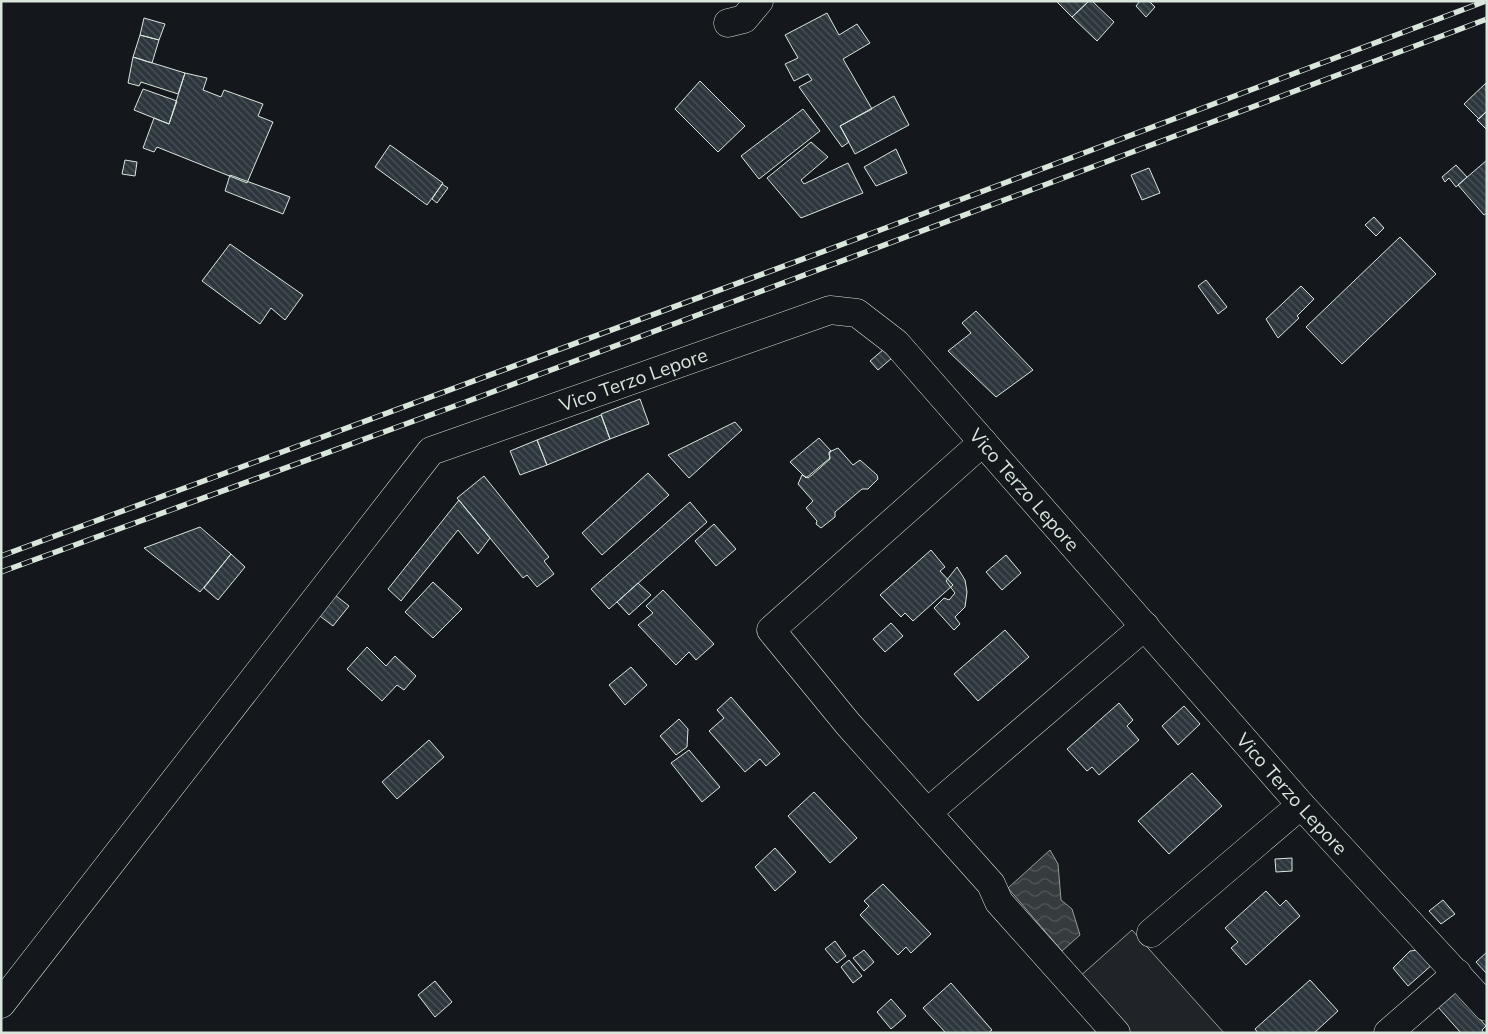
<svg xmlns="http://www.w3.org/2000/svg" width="1488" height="1034" viewBox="0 0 1488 1034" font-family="Mulish,sans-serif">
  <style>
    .garden { fill: #202428; stroke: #939e99 }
    .water { fill: url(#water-waves); stroke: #939e99 }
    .building { fill: url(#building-back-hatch); stroke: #d8e6dc }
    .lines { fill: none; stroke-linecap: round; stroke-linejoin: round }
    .minor-casing { stroke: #d8e6dc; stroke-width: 29 }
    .minor { stroke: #14181c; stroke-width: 28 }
    .rail-casing { stroke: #d8e6dc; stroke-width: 5.5 }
    .rail { stroke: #14181c; stroke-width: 4; stroke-dasharray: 11; stroke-linecap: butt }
    .labels { text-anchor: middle; stroke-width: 4; stroke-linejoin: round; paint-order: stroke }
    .street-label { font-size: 19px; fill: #d8e6dc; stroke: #14181c }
  </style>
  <defs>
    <pattern id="water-waves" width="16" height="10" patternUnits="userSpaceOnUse" patternTransform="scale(1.25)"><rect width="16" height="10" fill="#363b3e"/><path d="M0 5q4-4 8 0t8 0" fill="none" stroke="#525759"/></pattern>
    <pattern id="building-back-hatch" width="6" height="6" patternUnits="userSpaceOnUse" patternTransform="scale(1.25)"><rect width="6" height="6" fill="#2c363c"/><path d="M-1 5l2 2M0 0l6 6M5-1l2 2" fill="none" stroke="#4a5358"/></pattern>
  </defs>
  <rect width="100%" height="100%" fill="#14181c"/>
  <!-- garden -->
  <path class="garden" d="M1132,930l92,103h-98l-48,-55z"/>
  <!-- water -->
  <path class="water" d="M1050,850l8,14 3,36 11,9 8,26 -18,16 -54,-63z"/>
  <!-- building -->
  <path class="building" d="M1056,1h33l-17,16z
    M1089,1h3l22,21 -17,19 -25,-24z
    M1140,1h9l6,6 -9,10 -10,-11z
    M827,13l12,22 18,-11 13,19 -27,16 29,50 -32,17 9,16 -7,5 -43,-60 13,-7 -4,-6 -14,7 -9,-17 13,-6 -13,-23z
    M144,18l21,6 -6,16 -19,-5z
    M140,35l19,5 -7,23 -19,-6z
    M133,57l52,16 -7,21 -37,-12 -2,4 -11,-3z
    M185,73l22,5 -4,12 18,7 3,-7 39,14 -5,12 15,6 -26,61 -90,-36 -3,5 -11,-4 11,-30 15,6z
    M700,81l45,45 -27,26 -43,-43z
    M1486,83l1,28 -8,8 -15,-15z
    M143,89l34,12 -8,23 -35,-14z
    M894,96l15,29 -54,29 -15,-28z
    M803,109l17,22 -61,48 -18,-23z
    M1487,111v19l-10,-10z
    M811,142l17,15 -27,23 3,4 44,-21 15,30 -62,25 -34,-40z
    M390,145l53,38 -16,22 -52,-38z
    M896,149l11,24 -31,13 -12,-19z
    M125,160l12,2 -2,14 -13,-2z
    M1487,160v53l-3,2 -26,-30z
    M1456,165l11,12 -11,10 -7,-9 -4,4 -3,-5z
    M1149,168l11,25 -18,7 -11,-25z
    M230,175l60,22 -7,17 -58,-23z
    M442,184l6,4 -11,15 -5,-4z
    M1374,217l10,11 -8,8 -11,-11z
    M1400,237l36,37 -94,90 -36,-37z
    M230,244l73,51 -18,25 -14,-12 -11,16 -58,-43z
    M1206,280l21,27 -9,7 -20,-28z
    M1301,286l13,13 -17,17 2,2 -21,20 -12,-19z
    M976,311l57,59 -37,27 -48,-46 23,-18 -9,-10z
    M884,349l8,9 -14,12 -8,-9z
    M640,399l9,25 -39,15 -9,-25z
    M601,415l9,24 -63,26 -10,-25z
    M735,422l7,8 -53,48 -21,-23z
    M819,438l12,13 -2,3 1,4 -24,20 -16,-16z
    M537,440l10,25 -27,10 -10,-24z
    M838,448l15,17 7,-5 17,15 1,4 -10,10h-6l-27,23v5l-14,11 -5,-4 1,-3 -11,-13 7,-7 -15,-17 4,-9 6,3 4,-3 18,-16 -1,-7z
    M648,473l21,22 -67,60 -20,-22z
    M484,476l65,81 -5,4 10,13 -17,13 -10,-12 -4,3 -66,-80z
    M459,500l31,38 -12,16 -20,-24 -57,71 -13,-12z
    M690,502l17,20 -98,87 -18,-20z
    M714,524l22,25 -20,17 -21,-25z
    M200,527l31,27 -31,38 -56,-44z
    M931,550l14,17 -5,4 13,14 -40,36 -8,-8 -4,4 -21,-22z
    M231,554l14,13 -27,33 -14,-12z
    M1006,555l15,18 -19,17 -16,-18z
    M957,567l8,13 2,12 -2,15 -10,10 5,7 -6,6 -20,-22 10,-10 5,2 6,-7 -9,-12z
    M433,582l29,27 -29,29 -28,-26z
    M638,583l13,12 -22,20 -12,-13z
    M663,590l51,54 -18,16 -7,-8 -13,13 -38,-40 15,-12 -7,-7z
    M331,592l18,14 -16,20 -17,-13z
    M891,623l12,13 -18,16 -12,-13z
    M1005,630l24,27 -51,44 -24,-27z
    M367,647l19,19 9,-10 21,20 -12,14 -7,-5 -15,16 -35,-32z
    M631,667l16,18 -22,20 -16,-20z
    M731,697l49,57 -14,12 -6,-7 -15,13 -36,-41 15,-13 -7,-8z
    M1119,703l14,17 -6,6 12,14 -40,35 -7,-8 -5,4 -20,-22z
    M1184,706l16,18 -22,21 -16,-19z
    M679,719l9,10 -1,18 -11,8 -16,-19z
    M429,740l15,17 -47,42 -15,-17z
    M689,750l31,37 -18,15 -31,-39z
    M1192,773l30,33 -53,48 -31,-33z
    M814,792l43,46 -27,25 -42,-47z
    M775,848l21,24 -21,19 -20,-24z
    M1292,858v13l-16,1 -1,-13z
    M883,884l48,50 -20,19 -5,-6 -8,8 -38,-40 9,-9 -5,-5z
    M1266,891l14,15 6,-6 14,16 -54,49 -15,-17 7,-6 -13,-14z
    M1443,900l12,14 -14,10 -12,-13z
    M835,941l11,15 -9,7 -12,-14z
    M864,950l10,12 -10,9 -11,-13z
    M1419,950l14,14 -25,22 -15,-18 17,-17z
    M1487,952v22l-11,-12z
    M849,960l13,16 -9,7 -12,-16z
    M1310,980l28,31 -24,22h-56l-3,-4z
    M435,981l17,21 -17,15 -17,-22z
    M951,983l41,47 -4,3h-42l-23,-25z
    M1455,991l31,35 -4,4 2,3h-23l-23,-26z
    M891,999l15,17 -15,13 -14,-17z"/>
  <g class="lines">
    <defs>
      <g id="minor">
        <path d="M728,23l16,-4 15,-18"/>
        <path d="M983,442l-212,188 77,94 143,160 8,18 117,131"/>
        <path d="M928,812l217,-186"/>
        <path d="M1151,933l150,-128"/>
        <path id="s1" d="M1,1004l430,-553 399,-141 27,3 39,30 405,462 186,202"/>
        <path d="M1388,1033l69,-60"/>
      </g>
    </defs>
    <!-- minor casing -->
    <use href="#minor" class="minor-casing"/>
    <!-- minor -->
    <use href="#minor" class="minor"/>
    <defs>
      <path id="rail" d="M1,556l821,-304 664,-251
        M1,572l462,-169 1024,-384"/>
    </defs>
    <!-- rail casing -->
    <use href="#rail" class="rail-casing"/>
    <!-- rail -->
    <use href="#rail" class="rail"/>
  </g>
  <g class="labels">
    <!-- street labels -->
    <g class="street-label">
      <text dy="7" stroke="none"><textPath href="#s1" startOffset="915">Vico Terzo Lepore</textPath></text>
      <text dy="7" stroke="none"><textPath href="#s1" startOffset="1395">Vico Terzo Lepore</textPath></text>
      <text dy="7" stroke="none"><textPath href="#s1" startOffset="1800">Vico Terzo Lepore</textPath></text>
    </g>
  </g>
  <!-- border -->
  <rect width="1488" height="1034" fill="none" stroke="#d8e6dc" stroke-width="5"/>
</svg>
